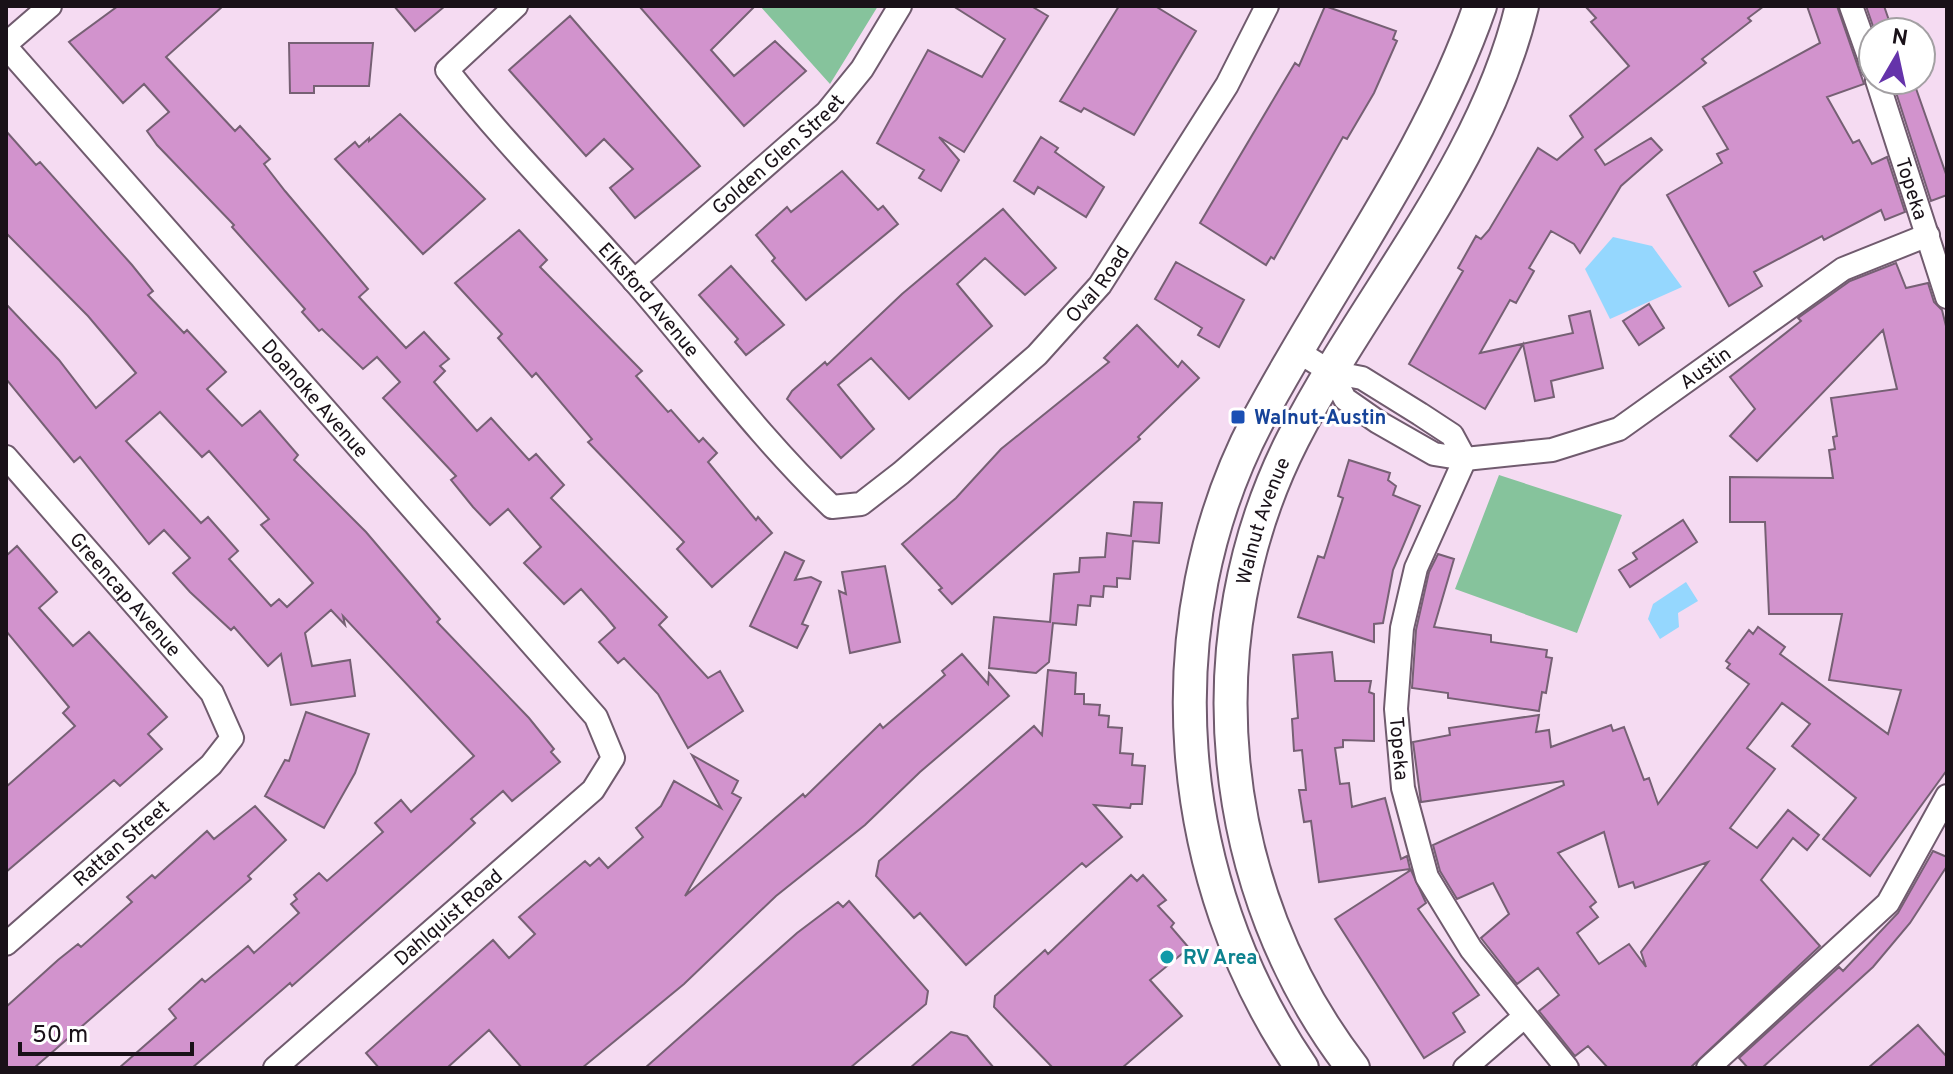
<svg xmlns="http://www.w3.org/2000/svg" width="1953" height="1074" viewBox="0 0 1953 1074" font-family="Overpass,sans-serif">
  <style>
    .green { fill: #86c39c }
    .water { fill: #95d7fe }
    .building { fill: #d293cd; stroke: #766074; stroke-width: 2; fill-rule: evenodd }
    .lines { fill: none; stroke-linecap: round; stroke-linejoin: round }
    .street-casing { stroke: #705b6e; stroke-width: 26 }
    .secondary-casing { stroke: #705b6e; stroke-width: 36 }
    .street { stroke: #fff; stroke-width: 22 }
    .secondary { stroke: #fff; stroke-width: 32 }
    .transit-dot { fill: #1a4fb4; stroke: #fff; stroke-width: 3 }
    .culture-dot { fill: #0f9aa8; stroke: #fff; stroke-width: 3 }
    .labels { text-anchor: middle; stroke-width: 6; stroke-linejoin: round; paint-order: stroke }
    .street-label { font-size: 20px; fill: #191118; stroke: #fff }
    .transit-label { font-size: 20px; font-weight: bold; fill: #164399; stroke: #fff; text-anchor: start }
    .culture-label { font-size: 20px; font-weight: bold; fill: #0d838f; stroke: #fff; text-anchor: start }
  </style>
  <rect width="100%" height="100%" fill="#f5dbf2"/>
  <!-- green -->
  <path class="green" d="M760,6h118l-48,78z
    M1499,475l123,40 -45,118 -122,-44z"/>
  <!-- water -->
  <path class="water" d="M1613,237l39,9 30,41 -72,32 -25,-50z
    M1686,582l12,19 -20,12 1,14 -19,12 -12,-20 5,-15z"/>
  <!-- building -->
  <path class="building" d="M118,6h105l-57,51 69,74 5,-5 30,33 -6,5 21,27 83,98 -9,8 47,51 18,-16 25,27 -9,7 5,5 -11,11 43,49 14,-13 38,42 7,-6 28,31 -13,13 116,119 -8,8 49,53 12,-7 23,40 -55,37 -30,-54 -34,-36 -6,5 -19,-21 16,-14 -9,-11 -25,-28 -17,15 -40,-41 17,-16 -33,-38 -18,16 -17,-18 -22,-27 5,-4 -73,-78 17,-16 -23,-25 -14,12 -41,-40 -3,2 -17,-19 3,-3 -73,-82 2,-2 -77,-80 -10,-14 22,-19 -25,-28 -21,19 -54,-61z
    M394,6h51l-30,25z
    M639,6h116l-44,44 23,26 41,-35 31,30 -62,55z
    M953,6h78l17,10 -84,136 -25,-15 20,23 -18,31 -22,-13 5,-8 -47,-27 51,-93 54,27 23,-38z
    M1119,6h36l41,25 -62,104 -50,-27 -3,4 -21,-11z
    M1325,6l71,25 -3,8 4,2 -23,52 -27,46 -4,-2 -69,122 -3,-2 -5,8 -66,-42 95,-160 4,3z
    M1585,6h179l-16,12 3,3 -49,38 4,4 -111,87 10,15 46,-27 11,12 -41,36 -41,67 -6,-9 -23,-13 -22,37 5,3 -18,32 -6,-3 -30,53 93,-20 -4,-17 21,-5 13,57 -52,13 3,16 -19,4 -12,-57 -38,65 -76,-45 54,-93 -5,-3 18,-32 5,3 8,-9 49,-82 19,12 26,-23 -13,-21 59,-50 -38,-44 5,-4z
    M1807,6h30l27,78 -37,13 26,46 6,-3 13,24 15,-7 18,55 -20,8 -4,-10 -57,30 -2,-4 -68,36 8,14 -33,20 -62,-111 55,-32 -5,-9 11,-5 -25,-42 117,-64z
    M1866,6h18l9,26h-18z
    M570,16l130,150 -65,52 -25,-30 23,-19 -29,-30 -18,17 -77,-86z
    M289,43h84l-4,43h-55v7h-24z
    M1892,80h21l34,97v18l-16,6z
    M400,114l85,85 -62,55 -88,-95 20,-17 4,5 10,-9v3z
    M6,131l30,34 4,-3 92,103 21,26 -5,4 36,38 3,-3 39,42 -19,17 35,37 18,-15 38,44 -4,5 72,72 74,87 -3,3 92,96 25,31 -3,3 9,10 -48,39 -9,-10 -32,28 4,4 -24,22 -159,141 -2,-3 -98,85h-73l57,-50 -7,-9 33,-30 3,3 43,-36 6,7 45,-40 -8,-9 6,-5 -3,-4 25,-22 8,8 56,-49 -8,-9 26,-23 10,12 63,-56 -131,-140 2,9 -14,-15 -26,23 7,33 38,-6 5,36 -64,9 -10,-51 -13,12 -34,-39 -3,3 -41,-38 -17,-19 17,-15 -26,-28 -15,14 -69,-87 -6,5 -68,-83v-75l53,56 37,48 40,-35 -48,-57 -82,-83zM160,412l42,45 7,-6 60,68 -8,6 52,58 -26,24 -8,-8 -8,7 -42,-47 9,-8 -30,-34 -7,6 -75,-82z
    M1041,137l17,11 -3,4 49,35 -18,30 -48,-30 -4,7 -20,-13z
    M842,171l36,39 5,-4 15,18 -92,76 -34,-39 3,-3 -19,-23 31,-28 4,5z
    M1003,209l53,59 -31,27 -40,-37 -28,26 35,42 -83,73 -38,-41 -33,27 36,44 -33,29 -54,-59 5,-8 33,-29 2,3 75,-71z
    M519,230l28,30 -7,7 102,104 -6,5 32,36 3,-2 28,32 4,-4 14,15 -9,9 48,58 2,-3 14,16 -60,54 -35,-38 7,-7 -96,-100 4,-3 -56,-66 -4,4 -34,-39 4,-4 -47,-51z
    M1176,262l68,38 -25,47 -21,-12 4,-7 -47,-29z
    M1896,263l10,25 22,-5 6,19 8,8 5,20v440l-77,106 -47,-37 33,-41 -64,-52 18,-22 -28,-21 -35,45 28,21 -45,59 27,20 31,-38 31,25 -12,15 -14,-12 -32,42 59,66 -130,122h-82l-20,-22 -13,10 -36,-45 20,-16 -21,-27 -21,16 -36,-46 28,-24 -16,-31 -36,16 -17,-28 -7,-26 131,-60 -1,-4 -142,21 -8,-60 37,-7 -1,-7 90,-13 -3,17 13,-2 2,17 60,-22 2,6 11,-4 20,53 5,-2 9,26 91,-120 -22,-16 3,-4 -4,-3 23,-31 4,4 5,-7 27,20 -5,7 108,80 13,-44 -72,-10 13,-66h-73l-4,-92h-35v-45l103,1 -4,-28 6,-1 -2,-12 4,-1 -6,-38 66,-9 -14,-59 -126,131 -27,-25 25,-27 -25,-32 71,-56 -3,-3 52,-37zM1604,832l15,55 14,-5 2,6 73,-26 -67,90 5,15 -17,-23 -30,20 -22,-31 21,-16 -8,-10 6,-5 -38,-49z
    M731,266l53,59 -38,30 -11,-13 3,-3 -39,-44z
    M1649,304l15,24 -25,17 -16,-24z
    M1137,325l41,42 4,-6 17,17 -61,59 2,2 -188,165 -13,-14 3,-2 -40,-44 54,-46 45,-49 108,-87 -5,-4z
    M1349,460l41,13 -2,7 8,6 -3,9 27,11 -27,64 -10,53 -9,1v18l-76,-25 20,-61 6,2 19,-60 -5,-2z
    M1134,502l28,1 -3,40 -26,-2 -3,38 -13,-1v9l-13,-1 -1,11 -12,-1 -1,10 -12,-1 -2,20 -23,-2 -4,39 -13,11 -47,-5 5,-51 56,5 4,-48 25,-2 1,-14 25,-1 2,-24 24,3z
    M1683,520l14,22 -67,45 -11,-17 18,-11 -4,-6z
    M17,546l40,46 -18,16 34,38 16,-14 78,85 -19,17 14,15 -42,37 -6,-6 -108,92v-85l69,-61 -12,-13 6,-6 -63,-76v-75z
    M785,552l19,9 -9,19 16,-3 10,5 -19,42 6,2 -11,22 -47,-22z
    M1438,554l16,5 -20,68 57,8v7l56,8 -1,7 6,1 -6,35 -4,-1 -3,19 -91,-13v-5l-36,-5 4,-58 13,-58z
    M885,566l15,76 -50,11 -11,-62 7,3 -4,-22z
    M1332,652l3,29h36l-2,11 5,2v47l-31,-1v7l-8,1 5,36 9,-1 3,24 33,-9 16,61 6,-3 3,13 -91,13 -8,-61 -7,1 -5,-32h7l-4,-40 -8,1 -2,-32 6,-1 -5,-63z
    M962,654l26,30 1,-11 20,23 -89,76 -55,53 -89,71 -92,88 -102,84h-60l-33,-38 -42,38h-68l-13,-15 127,-113 16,18 26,-24 -16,-17 66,-56 5,5 9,-8 9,10 35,-31 -7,-9 25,-22 13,-25 47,27 -29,-53 46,26 -6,12 9,5 -56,98 118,-102 2,3 75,-73 3,4 62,-53 -3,-4z
    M1048,670l28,3 -1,21h9v10l16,1 -1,10 10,1 -1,11 14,1 -2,25 13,1 -1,11 13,1 -3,38h-11l-1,4 -36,-3 28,32 -36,30 -4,-4 -116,102 -46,-52 -6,5 -38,-42 3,-15 155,-135 8,9z
    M306,712l63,22 -14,39 -31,55 -59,-32 20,-36 4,1z
    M255,806l31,34 -38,36 3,3 -217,189h-28v-61l52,-47 20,-16 3,3 51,-45 -5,-5 25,-22 3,3 52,-47 7,8z
    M1933,851l14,6v9l-37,57 -37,44 -111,101h-14l-9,-10 100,-91 4,4 55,-58z
    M1411,870l15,33 -8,6 61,86 -26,18 12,19 -41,26 -89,-139z
    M1131,875l6,6 6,-6 23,25 -8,6 16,17 -3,4 18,21 -39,32 32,36 -60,52h-69l-59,-61 1,-11 50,-46 3,4z
    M849,901l79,90 -2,13 -76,64h-205l152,-135 41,-31 5,5z
    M1918,1025l29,32v11h-79z
    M951,1032l16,4 27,32h-84z"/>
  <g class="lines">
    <defs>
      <g id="street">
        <path id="s1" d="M516,6l-69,64c59,75 127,142 189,213 65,75 125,156 196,224l29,-3 40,-31 136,-118 63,-70 127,-200 40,-79"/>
        <path d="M1851,6l22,62"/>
        <path d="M6,44l44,-38"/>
        <path id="s2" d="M6,47l590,670 17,41 -20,32 -318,278"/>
        <path id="s3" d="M1877,80l70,217"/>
        <path id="s4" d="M634,281l193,-169 35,-43 38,-63"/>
        <path d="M1297,351l34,21 31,6 58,36 32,21 13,24"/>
        <path id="s5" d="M1331,372l14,27 33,23 56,32 31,5 87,-9 67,-21 224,-160 85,-34"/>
        <path id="s6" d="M6,457l206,236 20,45 -21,27 -205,179"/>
        <path id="s7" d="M1465,459l-49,109 -14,60 -6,81 7,79 24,89 44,72 96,119"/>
        <path d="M1465,1068l59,-51"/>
        <path d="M1708,1068l180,-165 59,-107"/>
      </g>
      <g id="secondary">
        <path d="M1302,1068c-129,-187 -151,-445 -44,-648 74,-139 170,-264 222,-414"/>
        <path id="s8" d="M1353,1068c-137,-177 -162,-429 -60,-629 74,-144 191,-274 229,-433"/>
      </g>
    </defs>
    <!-- street casing -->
    <use href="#street" class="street-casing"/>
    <!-- secondary casing -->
    <use href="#secondary" class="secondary-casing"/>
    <!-- street -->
    <use href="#street" class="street"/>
    <!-- secondary -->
    <use href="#secondary" class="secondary"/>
  </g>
  <!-- markers -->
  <rect class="transit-dot" x="1230" y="409" width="16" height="16" rx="4"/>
  <circle class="culture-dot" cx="1167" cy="957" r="8"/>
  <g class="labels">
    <!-- street labels -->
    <g class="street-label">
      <text dy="7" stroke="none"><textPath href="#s4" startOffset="192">Golden Glen Street</textPath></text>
      <text dy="7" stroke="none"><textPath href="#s3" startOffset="114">Topeka</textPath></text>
      <text dy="7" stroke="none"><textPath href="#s1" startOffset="1030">Oval Road</textPath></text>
      <text dy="7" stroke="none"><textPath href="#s1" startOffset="400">Elksford Avenue</textPath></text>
      <text dy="7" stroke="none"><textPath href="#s5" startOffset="430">Austin</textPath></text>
      <text dy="7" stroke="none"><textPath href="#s2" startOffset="468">Doanoke Avenue</textPath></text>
      <text dy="7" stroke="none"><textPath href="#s8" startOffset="578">Walnut Avenue</textPath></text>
      <text dy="7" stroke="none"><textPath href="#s6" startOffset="182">Greencap Avenue</textPath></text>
      <text dy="7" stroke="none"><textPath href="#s7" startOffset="302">Topeka</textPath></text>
      <text transform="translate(121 843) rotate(-41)" y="7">Rattan Street</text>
      <text transform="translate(448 917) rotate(-41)" y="7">Dahlquist Road</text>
    </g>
    <!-- transit labels -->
    <g class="transit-label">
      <text x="1254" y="424">Walnut-Austin</text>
    </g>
    <!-- culture labels -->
    <g class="culture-label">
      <text x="1183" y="964">RV Area</text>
    </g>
  </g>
  <!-- border -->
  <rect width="1953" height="1074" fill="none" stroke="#191118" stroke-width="16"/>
  <!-- north arrow -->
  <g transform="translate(1897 56) rotate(9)"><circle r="38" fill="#ffffff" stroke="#a3a0a3" stroke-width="2"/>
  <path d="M0-6L14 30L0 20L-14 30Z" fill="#6533aa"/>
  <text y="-12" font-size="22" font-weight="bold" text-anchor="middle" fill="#191118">N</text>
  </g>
  <!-- scale -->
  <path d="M20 1042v12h172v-12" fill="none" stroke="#191118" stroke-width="4"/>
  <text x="32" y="1042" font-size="24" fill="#191118" stroke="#ffffff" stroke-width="6" paint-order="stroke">50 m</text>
</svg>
